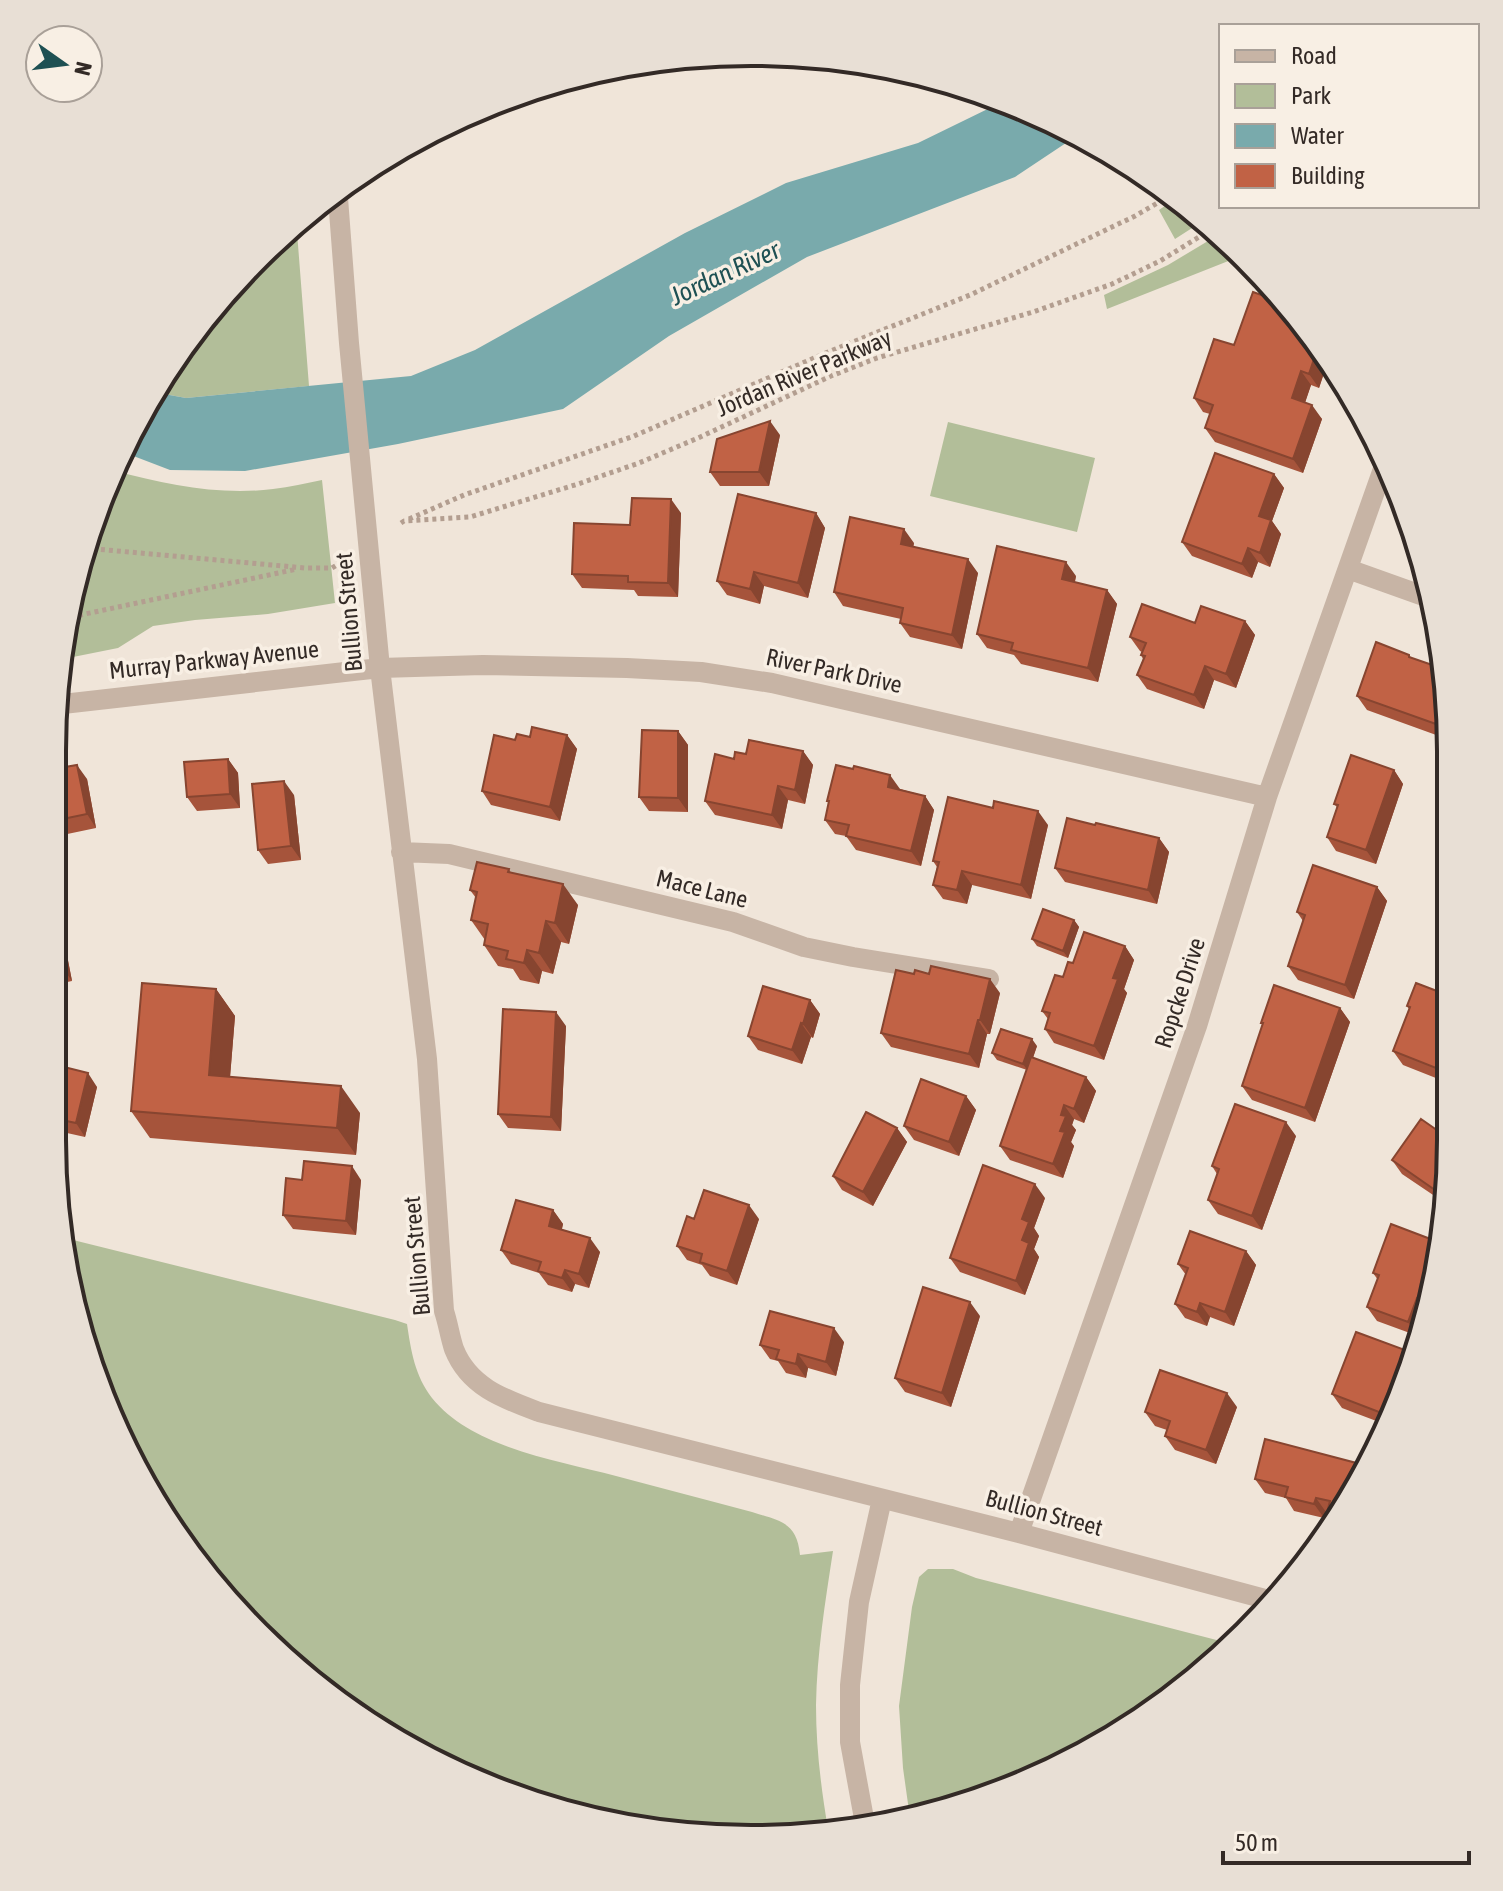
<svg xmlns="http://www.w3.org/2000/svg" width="1503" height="1891" viewBox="0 0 1503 1891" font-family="'Asap Condensed',sans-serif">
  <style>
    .green { fill: #b2be99 }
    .water { fill: #79aaac }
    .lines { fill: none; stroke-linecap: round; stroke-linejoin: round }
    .path { stroke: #b39e90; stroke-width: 5; stroke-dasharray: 4 4; stroke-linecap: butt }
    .minor { stroke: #c7b4a5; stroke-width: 20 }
    .wall { fill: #a6543b }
    .shaded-wall { fill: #874530 }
    .building { fill: #c16245; stroke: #874530; stroke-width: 2 }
    .labels { text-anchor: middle; stroke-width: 7; stroke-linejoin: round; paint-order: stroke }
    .street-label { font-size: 24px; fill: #332a26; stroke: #f8efe4 }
    .water-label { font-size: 26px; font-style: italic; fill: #1e5053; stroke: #f8efe4 }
    .rim { fill: none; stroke: #332a26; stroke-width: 4 }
  </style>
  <rect width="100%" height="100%" fill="#f0e5d9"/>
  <!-- green -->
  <path class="green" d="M1178,197l25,24 -28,18 -16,-29z
    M297,232l12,154 -123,12 -33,-6 72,-101z
    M1218,235l23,21 -134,53 -3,-14 64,-30z
    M948,422l147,36 -18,74 -147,-36z
    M114,471c53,13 105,25 159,18 17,-2 33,-6 49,-9l13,123 -67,11 -73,6 -42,6 -35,22 -55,11 26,-133z
    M65,1238l330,82 12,4c4,27 8,52 25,74 40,50 125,62 184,78 45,12 91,24 136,36 28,9 45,10 48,43l33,-4c-8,52 -16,102 -17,154 0,42 5,83 12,124l-77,10 -181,-24 -169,-70 -144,-111 -112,-145 -69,-169z
    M928,1569h25l23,9 256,66 -20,22 -111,80 -169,69 -22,3 -7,-50 -4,-62 13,-99 7,-30z"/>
  <!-- water -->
  <path class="water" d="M1002,102l59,22 17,11 -63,42 -208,80 -138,79 -106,73 -165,35 -153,27 -75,-1 -47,-18 23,-51 7,-9 33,6 225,-22 64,-26 210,-117 101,-50 132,-40z"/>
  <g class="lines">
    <!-- path -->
    <path class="path" d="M409,519l55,-24 170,-59 194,-84 142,-57 165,-79 38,-22
      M401,523l3,-2 66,-4 108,-33 61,-21 59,-25 133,-62 46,-18 156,-46 79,-28 48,-23 52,-32
      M85,548l220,20h27l8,-5
      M71,617l226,-48"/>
    <!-- minor -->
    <path class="minor" d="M338,198l11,145 31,325 47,391 17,252c4,12 6,26 10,38 15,38 50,50 85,63l480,121 254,68
      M1348,569l84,30
      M54,705l326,-37 103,-3 144,3 74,4 71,11 495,114
      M401,852l48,2 284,68 71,25 49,10 136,22
      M1019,1533l178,-507 70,-229 117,-331
      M865,1824l-15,-82v-57l9,-83 23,-103"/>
  </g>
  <!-- wall -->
  <path class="wall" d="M1287,304l41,57 -9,27 -8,-3 -6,17 17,17 -19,54 -88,-31 -10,-14 5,-14 -7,-2 -9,-14 40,-53z
    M780,435l-11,51h-49l-10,-14z
    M1274,474l10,14 -12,33 9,13 -11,33 -12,-5 -6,16 -60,-22 -10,-14z
    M681,513l-3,84 -40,-1 -4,-6 -52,-2 -10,-14 58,-49z
    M816,513l9,15 -17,70 -44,-12 -4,18 -33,-9 -10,-14z
    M914,543l-1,4 65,26 -16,76 -52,-12 -10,-14 1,-4 -58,-13 -9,-14z
    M1076,576l-1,6 32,8 10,14 -19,78 -77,-18 -7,-9 -27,-7 -10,-14z
    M1245,621l10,14 -19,53 -22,-8 -10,29 -57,-20 -10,-14 6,-16 -2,-4 1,-3 -2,-1 -10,-14 65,-14z
    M1409,655l40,50 1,35 -83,-30 -10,-14z
    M678,731l10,14v67l-39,-1 -10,-14z
    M567,735l10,14 -17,72 -69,-16 -9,-14 33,-51 15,-3z
    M803,751l10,14 -8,39 -17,-4 -6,29 -67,-14 -10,-14 29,-42 12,-5z
    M228,759l10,14 2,35 -43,3 -10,-14z
    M53,769l34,10 9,49 -43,9z
    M1394,770l9,14 -27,80 -40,-13 -9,-14 10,-30 -3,-3z
    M900,789l25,7 9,14 -13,56 -65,-16 -10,-14 -11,-2 -10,-14 4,-16 -2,-3z
    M294,795l7,65 -33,4 -10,-14z
    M993,808l55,17 -17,74 -59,-14 -5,19 -24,-5 -10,-14 4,-18 -4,-6z
    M1095,825l64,13 10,14 -12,52 -92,-22 -10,-14z
    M509,869l2,4 67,32 -9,39 -8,-2 -8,32 -11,-3 -3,13 -19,-4 -7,-11 -15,-3 -14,-21 1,-5 -14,-20 5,-22 -6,-8z
    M53,886l19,95 -19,4z
    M1377,887l10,14 -33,98 -56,-19 -10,-14 15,-45 -6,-9z
    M1074,920l5,7 -11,31 -31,-12 -5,-7z
    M1125,946l9,14 -10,29 3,4 -23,67 -50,-17 -9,-14 3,-10 -6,-8 21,-34 10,-14z
    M216,989l19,27 -5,61 130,36 -4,42 -206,-17 -19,-27z
    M1000,993l-10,41h-3l-8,34 -88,-21 -10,-14z
    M1450,996l1,74 -5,12 -43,-17 -10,-14 16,-42 -2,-3z
    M810,1000l10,14 -7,24 -2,-1 -9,27 -44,-14 -10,-14z
    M1340,1008l10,14 -35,100 -63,-22 -10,-14 21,-60 -2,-3z
    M566,1026l-5,105 -53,-3 -10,-14z
    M1037,1046l-4,12 53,19 10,14 -12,32 -10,-4 -2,6 4,5 -5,12 3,4 -11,32 -53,-18 -10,-14 27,-76 -30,-10 -5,-7z
    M52,1064l45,23 -12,50 -18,-4 -10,41 -5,-34z
    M966,1096l10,14 -17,46 -45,-16 -10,-14z
    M897,1128l10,14 -34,64 -31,-16 -9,-14z
    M1296,1136l-34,94 -44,-16 -10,-14 9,-26 -5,-8z
    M1451,1140l-6,63 -43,-29 -10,-14z
    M302,1180h59l-5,55 -63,-6 -10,-14z
    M1045,1198l-11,30 5,8 -5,13 5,8 -14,38 -65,-23 -10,-14z
    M553,1210l10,14 -1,5 38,23 -11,36 -14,-4 -3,8 -24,-7 -9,-12 -28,-9 -10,-14z
    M694,1219h65l-22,66 -27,-9 -8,-11 -15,-5 -10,-14z
    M1246,1251l10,14 -22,61 -24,-9 -3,9 -22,-8 -10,-14 11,-29 -8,-11z
    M1373,1273l65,3 -20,60 -41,-15 -10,-14 11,-27z
    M980,1316l-29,91 -46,-15 -10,-14z
    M844,1342l-8,34 -28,-8 -2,10 -20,-5 -8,-12 -8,-2 -10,-14z
    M1405,1350l7,11 -14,47 -11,17 -45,-17 -10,-14z
    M1237,1407l-21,57 -41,-14 -10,-14 2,-6 -12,-4 -10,-14z
    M1364,1465l-30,53 -3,-5 -5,-1 -2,6 -30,-7 -8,-13 -21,-5 -10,-14z"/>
  <!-- shaded-wall -->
  <path class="shaded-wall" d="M1318,347l10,14 -9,27 -10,-14z
    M1301,371l10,14 -9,27 -10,-14z
    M1312,405l10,14 -19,54 -10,-14z
    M770,421l10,14 -11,51 -10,-14z
    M1274,474l10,14 -12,33 9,13 -11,33 -10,-14 -1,-37z
    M671,499l10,14 -3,84 -10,-14z
    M816,513l9,15 -17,70 -10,-15z
    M904,529l10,14 -3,15 -10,-14z
    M1248,548l10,14 -6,16 -10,-14z
    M968,559l10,14 -16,76 -10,-14z
    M1066,562l10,14 -4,17 -10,-14z
    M754,572l10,14 -4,18 -10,-15z
    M1107,590l10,14 -19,78 -10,-14z
    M1245,621l10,14 -19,53 -10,-14z
    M1205,666l9,14 -10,29 -10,-14z
    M678,731l10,14v67l-10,-14z
    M567,735l10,14 -17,72 -10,-14z
    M803,751l10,14 -8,39 -10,-14z
    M228,759l10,14 2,35 -10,-14z
    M77,765l10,14 9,49 -9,-14z
    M1394,770l9,14 -27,80 -10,-14z
    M890,775l10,14 -2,12 -10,-14z
    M284,781l10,14 7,65 -10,-14z
    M778,786l10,14 -6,29 -10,-14z
    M925,796l9,14 -13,56 -10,-15z
    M1038,811l10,14 -17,74 -10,-14z
    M1159,838l10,14 -12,52 -9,-14z
    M962,871l10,14 -5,19 -10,-14z
    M563,884l15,21 -9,39 -14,-21z
    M53,886l1,1 18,94 -10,-14 -9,-47z
    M1377,887l10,14 -33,98 -9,-14z
    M1074,920l5,7 -11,31 -5,-7z
    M546,921l15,21 -8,32 -14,-21z
    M1125,946l9,14 -10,29 3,4 -23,67 -10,-14 19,-68z
    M527,950l15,21 -3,13 -15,-21z
    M990,979l10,14 -10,41 -10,-14z
    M216,989l19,27 -7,86 -19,-27z
    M810,1000l10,14 -7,24 -10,-14z
    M1340,1008l10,14 -35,100 -10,-14z
    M556,1012l10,14 -5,105 -10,-14z
    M978,1020l9,14 -8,34 -10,-14z
    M801,1023l10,14 -9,27 -10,-14z
    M1032,1039l5,7 -9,25 -5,-7z
    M1447,1040l4,5v25l-5,12 -10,-14z
    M88,1073l9,14 -12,50 -9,-14z
    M1086,1077l10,14 -12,32 -10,-14z
    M341,1086l19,27 -4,42 -19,-27z
    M966,1096l10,14 -17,46 -10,-14z
    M1064,1105l10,14 -2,6 4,5 -5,12 3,4 -11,32 -10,-14 7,-33 1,-16z
    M57,1119l10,14 -10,41 -5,-35z
    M1286,1122l10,14 -34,94 -10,-14z
    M897,1128l10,14 -34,64 -10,-14z
    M352,1166l9,14 -5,55 -10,-14z
    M1035,1184l10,14 -11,30 5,8 -5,13 5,8 -14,38 -9,-14 6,-41v-21z
    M749,1205l10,14 -22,66 -10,-14z
    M553,1210l10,14 -4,16 -10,-14z
    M590,1238l10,14 -11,36 -10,-14z
    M1246,1251l10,14 -22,61 -9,-14z
    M565,1270l10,14 -3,8 -10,-14z
    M1432,1280l3,4 -7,22 -4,-5z
    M1417,1298l10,14 -9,24 -10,-14z
    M970,1302l10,14 -29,91 -9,-14z
    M1200,1303l10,14 -3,9 -10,-14z
    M834,1328l10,14 -8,34 -10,-14z
    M1405,1350l7,11 -8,27 -5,-7v-14z
    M798,1354l10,14 -2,10 -10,-14z
    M1227,1393l10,14 -21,57 -10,-14z
    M1316,1498l10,14 -2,6 -10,-14z"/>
  <!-- building -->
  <path class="building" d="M1253,292l34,12 31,43 -9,27 -8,-3 -9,27 20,7 -19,54 -88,-31 8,-23 -19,-7 20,-59 20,6z
    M770,421l-11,51h-49l7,-33z
    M1215,453l59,21 -15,42 12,4 -11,33 -12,-5 -6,16 -60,-22z
    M738,494l78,19 -18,70 -44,-11 -4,17 -33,-8z
    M632,498l39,1 -3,84 -40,-1v-6l-56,-2 2,-51 56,2z
    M850,517l54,12 -3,15 67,15 -16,76 -52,-12 3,-15 -69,-16z
    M997,546l69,16 -4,17 45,11 -19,78 -77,-18 2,-7 -36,-9z
    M1142,604l53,19 6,-17 44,15 -19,53 -21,-8 -11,29 -57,-20 8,-19 -4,-1 5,-12 -16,-6z
    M1376,642l33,13v2l35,12 5,36 1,24 -93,-33z
    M532,727l35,8 -17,72 -68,-16 12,-56 21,5 2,-6 13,3z
    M642,730l36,1v67l-39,-1z
    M749,740l54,11 -8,39 -17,-4 -6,29 -67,-14 10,-47 19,5 1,-7 11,2z
    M1351,755l43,15 -28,80 -39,-13 11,-32 -4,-1z
    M228,759l2,35 -43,3 -3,-35z
    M77,765l10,49 -34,7v-52z
    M836,765l17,4 1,-3 36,9 -2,12 37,9 -14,55 -65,-15 3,-11 -24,-5 4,-19h-2z
    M284,781l7,65 -33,4 -6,-66z
    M948,797l45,11 1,-7 44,10 -17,74 -59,-14 -5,19 -24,-5 6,-23 -6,-1z
    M1067,818l28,7 1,-2 63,15 -11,52 -93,-22z
    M477,862l32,7 -1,3 55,12 -8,39 -9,-2 -7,32 -12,-3 -3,13 -18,-4 2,-8 -24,-6 4,-21 -17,-4 6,-28 -7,-2z
    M1313,865l64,22 -32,98 -57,-19 17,-51 -8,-3z
    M1043,909l31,11 -11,31 -31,-12z
    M53,920l9,47 -9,2z
    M1084,932l41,14 -12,32 5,1 -24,67 -49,-17 5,-16 -8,-2 13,-36 8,2 5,-15 5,1z
    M931,966l59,13 -10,41h-2l-9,34 -88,-21 15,-63 18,4 1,-4 14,4z
    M142,983l74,6 -7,86 132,11 -4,42 -206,-17z
    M1416,983l34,13 1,45 -4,-1 -11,28 -43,-17 17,-44 -3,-1z
    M1274,985l66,23 -35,100 -63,-22 21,-63h-2z
    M763,986l47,14 -7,24 -2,-1 -9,27 -44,-14z
    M503,1009l53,3 -5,105 -53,-3z
    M1001,1029l31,10 -9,25 -31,-11z
    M1031,1057l55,20 -12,32 -10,-4 -3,10 5,1 -6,15 5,1 -12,32 -53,-18z
    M52,1064l36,9 -12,50 -19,-4 -5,20z
    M921,1079l45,17 -17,46 -45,-16z
    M1235,1104l51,18 -34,94 -44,-16 11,-31 -7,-3z
    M866,1112l31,16 -34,64 -30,-16z
    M1421,1119l30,21 -6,57 -53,-37z
    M304,1161l48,5 -6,55 -63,-6 3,-37 16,2z
    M983,1165l52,19 -13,35 7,3 -7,18 7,3 -13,38 -66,-23z
    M704,1190l45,15 -22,66 -27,-9 2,-8 -25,-8 10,-30 7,3z
    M516,1200l37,10 -4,16 41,12 -11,36 -14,-4 -3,8 -24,-7 3,-9 -40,-12z
    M1391,1224l50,19 -3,33 -2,5 -4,-1 -8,21 -7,-3 -9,24 -41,-15 12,-32 -6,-2z
    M1190,1231l56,20 -21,61 -25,-9 -3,9 -22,-8 13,-36 -10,-4z
    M923,1287l47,15 -28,91 -47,-15z
    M770,1311l64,17 -8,34 -28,-8 -2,10 -20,-5 3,-9 -19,-5z
    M1356,1332l49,18 -6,17 5,2 -5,12 6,3 -7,24 -6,9 -60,-23z
    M1160,1370l67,23 -21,57 -41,-14 5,-15 -25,-9z
    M1265,1439l99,26 -26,46 -10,-2 2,-8 -14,-3 -2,6 -29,-7 3,-10 -33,-8z"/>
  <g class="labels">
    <!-- street labels -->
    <g class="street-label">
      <text transform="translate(804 373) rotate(-23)" y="8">Jordan River Parkway</text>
      <text transform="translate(349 612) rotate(-95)" y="8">Bullion Street</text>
      <text transform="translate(214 660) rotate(-6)" y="8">Murray Parkway Avenue</text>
      <text transform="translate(834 671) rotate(12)" y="8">River Park Drive</text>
      <text transform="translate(702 889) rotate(14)" y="8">Mace Lane</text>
      <text transform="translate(1180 993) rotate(-72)" y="8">Ropcke Drive</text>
      <text transform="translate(417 1256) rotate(-95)" y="8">Bullion Street</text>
      <text transform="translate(1044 1513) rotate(15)" y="8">Bullion Street</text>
    </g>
    <!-- water labels -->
    <g class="water-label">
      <text transform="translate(725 273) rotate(-25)" y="9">Jordan River</text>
    </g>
  </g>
  <!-- crop -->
  <path d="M0 0H1503V1891H0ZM751 66H752A685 685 0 0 1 1437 751V1140A685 685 0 0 1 752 1825H751A685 685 0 0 1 66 1140V751A685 685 0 0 1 751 66Z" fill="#e8dfd5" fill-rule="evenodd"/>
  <path class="rim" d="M751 66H752A685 685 0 0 1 1437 751V1140A685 685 0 0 1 752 1825H751A685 685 0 0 1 66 1140V751A685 685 0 0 1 751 66Z"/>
  <!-- legend -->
  <rect x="1219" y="24" width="260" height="184" fill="#f8efe4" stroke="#a9a098" stroke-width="2"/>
  <rect x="1235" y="50" width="40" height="12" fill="#c7b4a5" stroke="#a9a098" stroke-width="2"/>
  <text x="1291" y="64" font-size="24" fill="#332a26">Road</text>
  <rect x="1235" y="84" width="40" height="24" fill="#b2be99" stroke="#a9a098" stroke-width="2"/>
  <text x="1291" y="104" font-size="24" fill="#332a26">Park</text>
  <rect x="1235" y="124" width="40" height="24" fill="#79aaac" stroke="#a9a098" stroke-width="2"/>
  <text x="1291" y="144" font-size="24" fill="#332a26">Water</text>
  <rect x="1235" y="164" width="40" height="24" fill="#c16245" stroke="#a9a098" stroke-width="2"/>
  <text x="1291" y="184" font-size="24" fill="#332a26">Building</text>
  <!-- north arrow -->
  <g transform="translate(64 64) rotate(104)"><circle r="38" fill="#f8efe4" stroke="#a9a098" stroke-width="2"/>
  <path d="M0-6L14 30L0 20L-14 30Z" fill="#1e5053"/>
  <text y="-12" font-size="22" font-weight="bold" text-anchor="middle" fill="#332a26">N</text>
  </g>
  <!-- scale -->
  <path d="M1223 1851v12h246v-12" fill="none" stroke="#332a26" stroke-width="4"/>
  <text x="1235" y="1851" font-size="24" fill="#332a26" stroke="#f8efe4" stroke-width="6" paint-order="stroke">50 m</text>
</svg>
